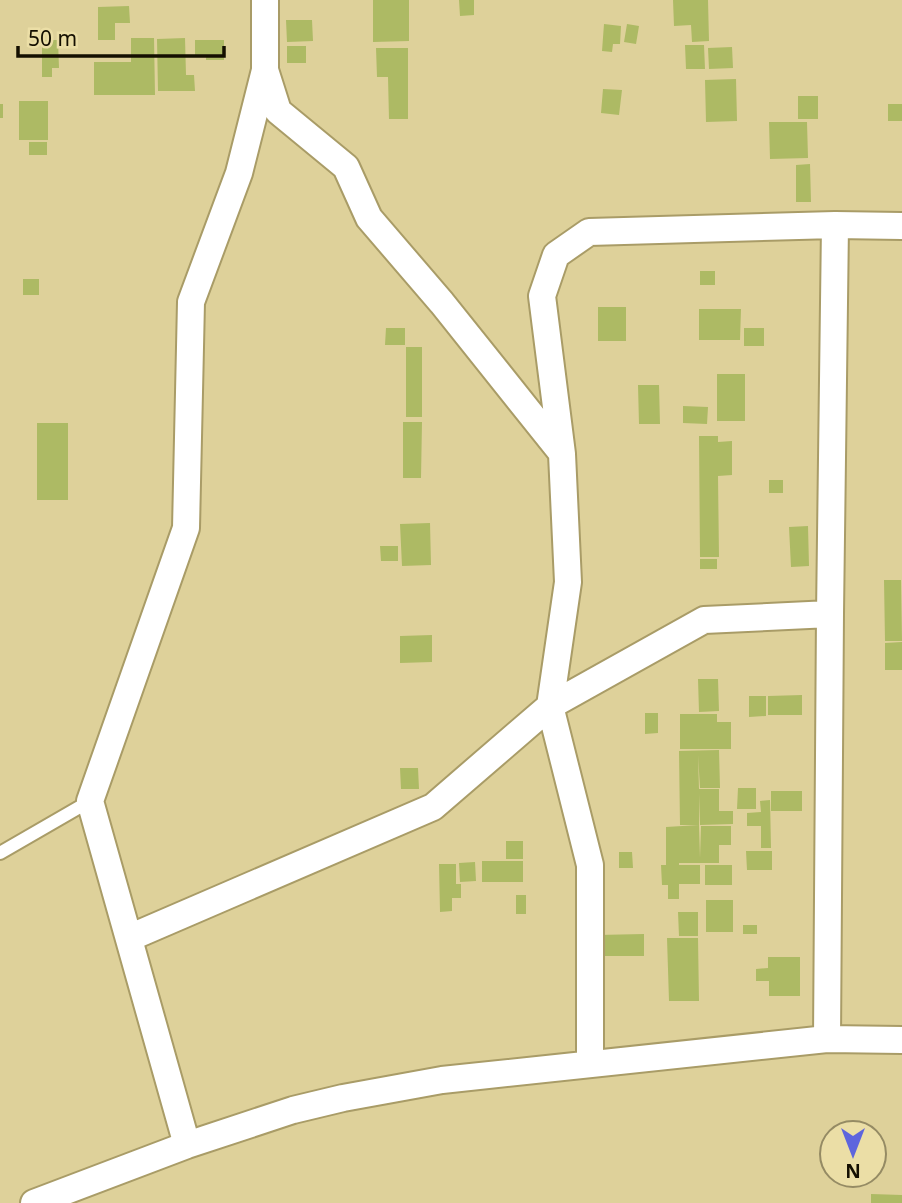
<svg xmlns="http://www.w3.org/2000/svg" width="902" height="1203" viewBox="0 0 902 1203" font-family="'Noto Sans',sans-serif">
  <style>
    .building { fill: #adba64 }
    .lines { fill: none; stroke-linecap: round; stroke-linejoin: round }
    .lane-casing { stroke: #a99c67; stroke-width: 16 }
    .street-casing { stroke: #a99c67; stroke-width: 30 }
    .lane { stroke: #fff; stroke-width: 12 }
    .street { stroke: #fff; stroke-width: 26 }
  </style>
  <rect width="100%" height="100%" fill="#ded19a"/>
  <!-- building -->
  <path class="building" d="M373,0h36v41l-36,1z
    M459,0h15v15l-14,1z
    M673,0h35l1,41 -17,1 -1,-17 -17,1z
    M129,6l1,17h-15v17h-17v-33z
    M286,20h26l1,21 -26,1z
    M604,24l17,2 -1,18h-7l-1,8 -10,-1z
    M627,24l12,2 -3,18 -12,-2z
    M131,38h23l1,57h-61v-33h37z
    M185,38l1,37h8l1,16h-37l-1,-52z
    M42,40h16l1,28h-7v9h-10z
    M195,40h29v20h-18v-4l-11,-1z
    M685,45h19l1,24h-19z
    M287,46h19v17h-19z
    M732,47l1,21 -24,1 -1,-21z
    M376,48h32v71h-19l-1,-42h-11z
    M736,79l1,42 -31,1 -1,-42z
    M603,89l19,1 -3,25 -18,-2z
    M798,96h20v23h-20z
    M19,101h29v39h-29z
    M0,104h3v14h-3z
    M888,104h14v17h-14z
    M769,122h38l1,36 -38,1z
    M29,142h18v13h-18z
    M810,164l1,38h-15v-37z
    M700,271h15v14h-15z
    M23,279h16v16h-16z
    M598,307h28v34h-28z
    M699,309h42l-1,31h-41z
    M386,328h19v17h-20z
    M744,328h20v18h-20z
    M406,347h16v70h-16z
    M717,374h28v47h-28z
    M638,385h21l1,39h-21z
    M683,406l25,1 -1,17 -24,-1z
    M403,422h19l-1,56h-18z
    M37,423h31v77h-31z
    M699,436h19v6l14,-1v34l-14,1 1,81h-19z
    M769,480h14v13h-14z
    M430,523l1,42 -29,1 -2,-42z
    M808,526l1,40 -18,1 -2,-40z
    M380,546h18v15h-17z
    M700,559h17v10h-17z
    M884,580h17l1,61h-17z
    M432,635v27l-32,1v-27z
    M902,642v28h-17v-27z
    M698,679h20l1,32 -20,1z
    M802,695v20h-34v-19z
    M749,696h17v20l-17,1z
    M645,713h13v20l-13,1z
    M680,714h37v8h14v27h-51z
    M719,750l1,38h-20l-2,-33 1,34h20v22h14v13l-33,1 -1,-31v31h-19l-1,-74z
    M400,768h18l1,21h-18z
    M738,788h18v21h-19z
    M771,791h31v20h-31z
    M770,800l1,48h-10v-22h-14v-13l14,-1 -1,-11z
    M699,825l1,33 1,-32h30v19h-12v18h-40v2h21v19h-21v15h-11v-14h-6l-1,-20h5v-38z
    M506,841h17v18h-17z
    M746,851h26v19h-25z
    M619,852h13l1,16h-14z
    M482,861h41v21h-41z
    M475,862l1,19 -16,1 -1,-19z
    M439,864h17v20h5v14h-9v13l-12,1z
    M705,865h27v20h-27z
    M516,895h10v19h-10z
    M706,900h27v32h-27z
    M678,912h20v24h-19z
    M743,925h14v9h-14z
    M644,934v22h-47v-21z
    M667,938h31l1,63h-30z
    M768,957h32v39h-31v-15h-13v-12l12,-1z
    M871,1194l31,1v8h-31z"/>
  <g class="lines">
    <defs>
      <path id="lane" d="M0,853l90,-52"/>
      <path id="street" d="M265,0v70l13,41 68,56 23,51 73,85 119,149
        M129,938l304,-131 117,-101 154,-86 126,-6
        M827,1039l3,-425 5,-389
        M590,1064v-199l-40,-159 18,-124 -6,-128 -20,-158 14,-41 33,-23 246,-7 67,1
        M187,1145l-97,-344 96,-273 5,-226 48,-129 26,-103
        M34,1203l153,-58 106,-35 50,-12 99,-18 385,-41 75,1"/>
    </defs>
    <!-- lane casing -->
    <use href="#lane" class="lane-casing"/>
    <!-- street casing -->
    <use href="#street" class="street-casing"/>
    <!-- lane -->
    <use href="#lane" class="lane"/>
    <!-- street -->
    <use href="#street" class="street"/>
  </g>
  <!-- north arrow -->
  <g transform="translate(853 1154) rotate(180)"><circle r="33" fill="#ebdea6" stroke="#958b64" stroke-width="2"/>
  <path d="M0-5L12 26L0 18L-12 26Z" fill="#5e65dd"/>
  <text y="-10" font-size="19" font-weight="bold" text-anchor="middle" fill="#140f00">N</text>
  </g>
  <!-- scale -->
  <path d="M18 46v10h206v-10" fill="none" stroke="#140f00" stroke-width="3.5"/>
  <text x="28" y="46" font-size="21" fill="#140f00" stroke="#ebdea6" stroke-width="5" paint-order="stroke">50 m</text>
</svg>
